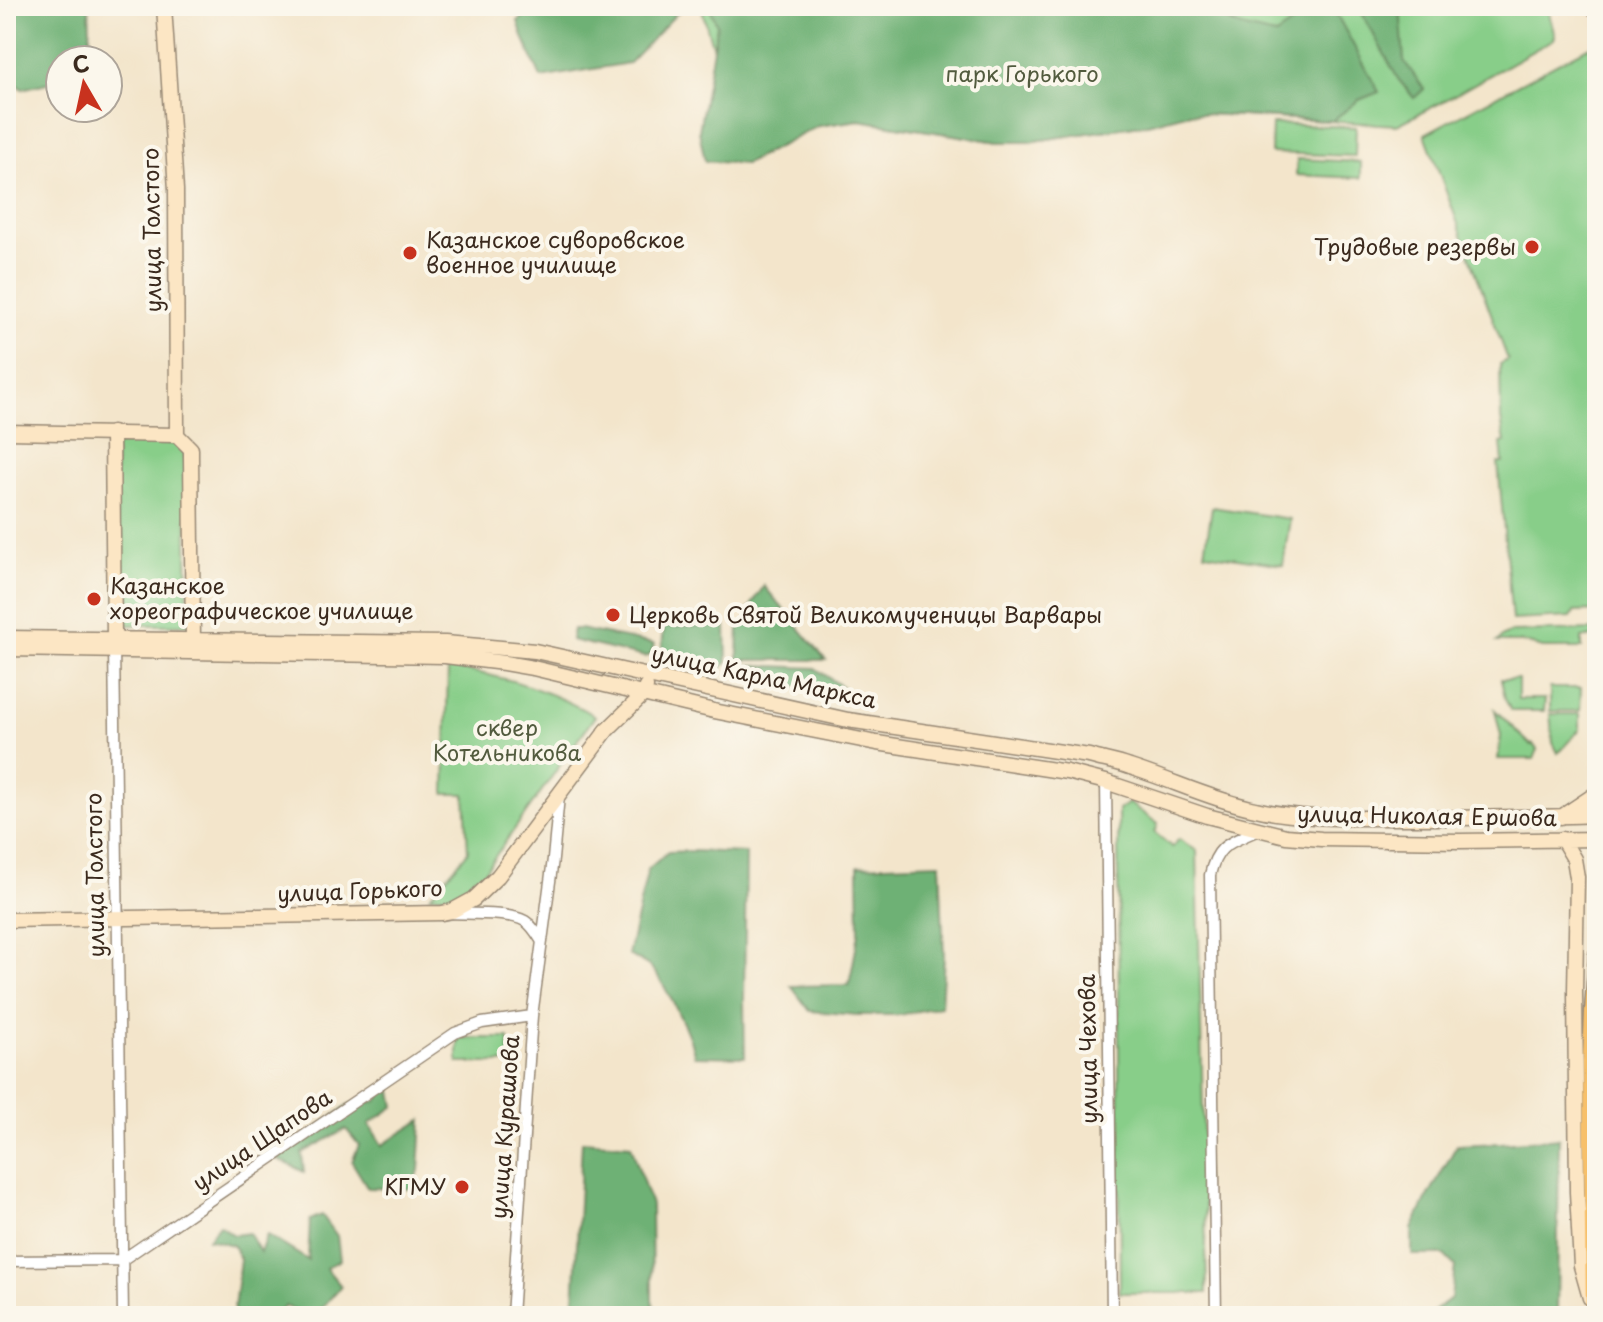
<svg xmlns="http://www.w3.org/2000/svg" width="1603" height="1322" viewBox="0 0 1603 1322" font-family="'Playpen Sans',sans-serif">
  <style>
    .green { fill: #88ce89; stroke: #627c54; stroke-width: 2 }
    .forest { fill: #6eb175; stroke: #546e4a; stroke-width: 2 }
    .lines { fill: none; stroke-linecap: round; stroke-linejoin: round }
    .street-casing { stroke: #978874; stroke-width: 13 }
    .secondary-casing { stroke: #978874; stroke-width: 17 }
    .primary-casing { stroke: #978874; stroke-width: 19 }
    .street { stroke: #fff; stroke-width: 10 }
    .secondary { stroke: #fce6c4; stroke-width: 14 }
    .primary { stroke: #f7c06b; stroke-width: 16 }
    .poi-dot { fill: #c8321e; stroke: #fbf7ec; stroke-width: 3 }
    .labels { text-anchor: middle; stroke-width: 8; stroke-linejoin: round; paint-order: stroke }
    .park-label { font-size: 22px; fill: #525b3e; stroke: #fbf7ec }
    .street-label { font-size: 22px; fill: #3b2a1e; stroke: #fbf7ec }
    .poi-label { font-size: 22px; fill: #3b2a1e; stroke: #fbf7ec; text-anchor: start }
  </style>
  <rect width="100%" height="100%" fill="#fbf7ec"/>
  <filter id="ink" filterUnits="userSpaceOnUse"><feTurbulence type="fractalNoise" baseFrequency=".0125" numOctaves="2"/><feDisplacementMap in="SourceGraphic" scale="16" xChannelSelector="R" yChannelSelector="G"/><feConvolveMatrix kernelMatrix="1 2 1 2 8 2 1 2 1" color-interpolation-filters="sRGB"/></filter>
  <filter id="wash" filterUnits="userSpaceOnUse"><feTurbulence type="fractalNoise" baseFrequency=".006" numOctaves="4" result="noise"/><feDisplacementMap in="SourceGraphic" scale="32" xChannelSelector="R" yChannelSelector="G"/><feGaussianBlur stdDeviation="1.8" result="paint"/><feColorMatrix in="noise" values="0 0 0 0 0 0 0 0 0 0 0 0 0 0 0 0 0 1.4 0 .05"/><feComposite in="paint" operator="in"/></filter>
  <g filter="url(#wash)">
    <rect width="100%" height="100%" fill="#f3e5cb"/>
    <!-- green -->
    <path class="green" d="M701,6h846l8,30 -1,3 -114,64 -43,22 -208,-12 -42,11 -119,18h-30l-139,-22 -41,6 -73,38z
      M1590,46l4,3 3,7v555l-23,1 -3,5 -59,3 -14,-157h5l-2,-20 4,-1 -4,-23 -1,-55 8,-4 -83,-226z
      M1272,124l84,3 -1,29 -84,-3z
      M1297,159l64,3v16l-65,-3z
      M120,442l54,1 10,5 2,12 2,165h-70l-3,-177z
      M1212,507l78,12 -7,46 -78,-12z
      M1597,630v7l-15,1v10h-39l-21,-6h-25l6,-6 8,-4z
      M448,668c51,6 103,23 147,48l-116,163 -25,16 -24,1 38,-44 -3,-58h-20z
      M1501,679h17v20h27l-1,12h-33l-6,-12z
      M1550,688h31l-1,23h-30z
      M1495,710l36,35 2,-1 5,5 -4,10h-36l3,-23z
      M1550,714h30v15l-22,24 -5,-10z
      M1129,803l29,21 -3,9 17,14 7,-8 18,12 10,442h-87l-2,-483z
      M458,1038h51v25h-51z"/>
    <!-- forest -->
    <path class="forest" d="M6,6h83l2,54h-31v20l-38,9 -16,-15z
      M538,6h146l-55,57 -88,15 -18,-41 -5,-16 20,-13z
      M709,6h501c12,19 45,25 66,29l17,-12 2,-17h37l47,86 -20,8 -27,21 -143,-8 -42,11 -119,18h-30l-139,-22 -41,6 -73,38 -40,-3 -6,-30 18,-106z
      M1358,6h42l4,55 20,28 -10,9 -16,-19z
      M764,586l62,74h-88l1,-35 8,-1v-12z
      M726,626l1,37 -10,8 -56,-13 3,-31z
      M573,629h7l74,15 -3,11 -6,2 -74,-17z
      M747,665l68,3 45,31 -122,-23z
      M693,851l53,2 -2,148 1,56 -51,-1c0,-15 -32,-79 -44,-89 -6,-5 -15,-9 -22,-12l20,-86 20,-17z
      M940,863l4,93 -3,50 -41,9h-43l-47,-4 -19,-25 58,-1 10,-52 -1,-67z
      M390,1082l5,24 -26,18 13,21 40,-25 -3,50 -6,19 -45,-1 -16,-26 7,-17 -13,-16 -44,24 2,19 -28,-14 73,-53 28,-4z
      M1559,1138l-2,178h-129l23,-18 4,-32 -11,-11h-32v-26l13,-27 32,-57 44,-2z
      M582,1141l49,4 20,60 1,95 5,16h-89l6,-10z
      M322,1215l15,21 3,24 -14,8 15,18 -26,30h-5l-25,-10 -11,10h-41l7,-57 -7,-14 -25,-6 11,-14 15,10 15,-2 11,19 7,-17 41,25 2,-40z"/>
  </g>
  <g filter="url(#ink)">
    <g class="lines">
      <defs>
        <path id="street" d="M114,646l9,670
          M1106,782l6,534
          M448,913c19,1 63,-1 77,8 8,5 12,13 17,21
          M6,1261l116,-1 333,-227 27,-10 50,-7
          M512,1316l20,-300 21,-157 6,-63
          M1216,1316l-6,-441c7,-32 21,-32 48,-45"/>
        <path id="secondary" d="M164,6l12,184 1,245 14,14v8l2,183
          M6,432l171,3
          M112,433l2,205
          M6,638l439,5 90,8 313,69 241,36c14,4 28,6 41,11 41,13 80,32 121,41 48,12 97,10 145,10 67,0 134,0 201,-3
          M6,649l439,7 59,7 29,5 181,43 163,32 190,29 39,10 101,34 79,20 35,3 139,2 137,-2
          M1561,817l36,-24
          M1562,839l12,20 3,18 -2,115 2,200 4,74 9,32
          M6,920l436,-7 10,-2 22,-12 24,-23 109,-146 37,-36 2,-7"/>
        <path id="primary" d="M1594,6l3,5
          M1594,1316l-3,-255 2,-49 4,-57"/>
      </defs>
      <!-- street casing -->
      <use href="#street" class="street-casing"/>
      <!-- secondary casing -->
      <use href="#secondary" class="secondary-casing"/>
      <!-- primary casing -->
      <use href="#primary" class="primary-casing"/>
      <!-- street -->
      <use href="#street" class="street"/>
      <!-- secondary -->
      <use href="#secondary" class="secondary"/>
      <!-- primary -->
      <use href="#primary" class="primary"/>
    </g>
  </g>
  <!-- markers -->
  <g class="poi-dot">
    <circle cx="1532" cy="247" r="8"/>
    <circle cx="410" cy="253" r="8"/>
    <circle cx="94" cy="599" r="8"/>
    <circle cx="613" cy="615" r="8"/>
    <circle cx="462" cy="1187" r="8"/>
  </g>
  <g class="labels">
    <!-- park labels -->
    <g class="park-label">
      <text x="1022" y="82">парк Горького</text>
      <text x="507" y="736">сквер<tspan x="507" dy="25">Котельникова</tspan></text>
    </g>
    <!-- street labels -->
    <g class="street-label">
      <text transform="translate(152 230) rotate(-91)" y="8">улица Толстого</text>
      <text transform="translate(764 677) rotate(12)" y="8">улица Карла Маркса</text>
      <text transform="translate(1427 816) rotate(1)" y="8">улица Николая Ершова</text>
      <text transform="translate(95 875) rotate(-91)" y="8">улица Толстого</text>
      <text transform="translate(360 891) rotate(-2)" y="8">улица Горького</text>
      <text transform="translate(1088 1049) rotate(-91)" y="8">улица Чехова</text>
      <text transform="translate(505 1127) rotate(-86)" y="8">улица Курашова</text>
      <text transform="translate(262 1140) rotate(-34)" y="8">улица Щапова</text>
    </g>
    <!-- poi labels -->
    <g class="poi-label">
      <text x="426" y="248">Казанское суворовское<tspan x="426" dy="25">военное училище</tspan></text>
      <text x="1516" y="255" text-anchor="end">Трудовые резервы</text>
      <text x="110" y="594">Казанское<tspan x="110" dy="25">хореографическое училище</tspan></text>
      <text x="629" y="623">Церковь Святой Великомученицы Варвары</text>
      <text x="446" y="1195" text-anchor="end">КГМУ</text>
    </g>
  </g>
  <!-- margin -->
  <rect width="1603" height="1322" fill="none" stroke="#fbf7ec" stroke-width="32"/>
  <!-- north arrow -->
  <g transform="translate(84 84) rotate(351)"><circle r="38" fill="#fbf7ec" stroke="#aea59a" stroke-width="2"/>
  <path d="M0-6L14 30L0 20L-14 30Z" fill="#c8321e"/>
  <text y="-12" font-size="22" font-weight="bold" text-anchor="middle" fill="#3b2a1e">С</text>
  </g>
</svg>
